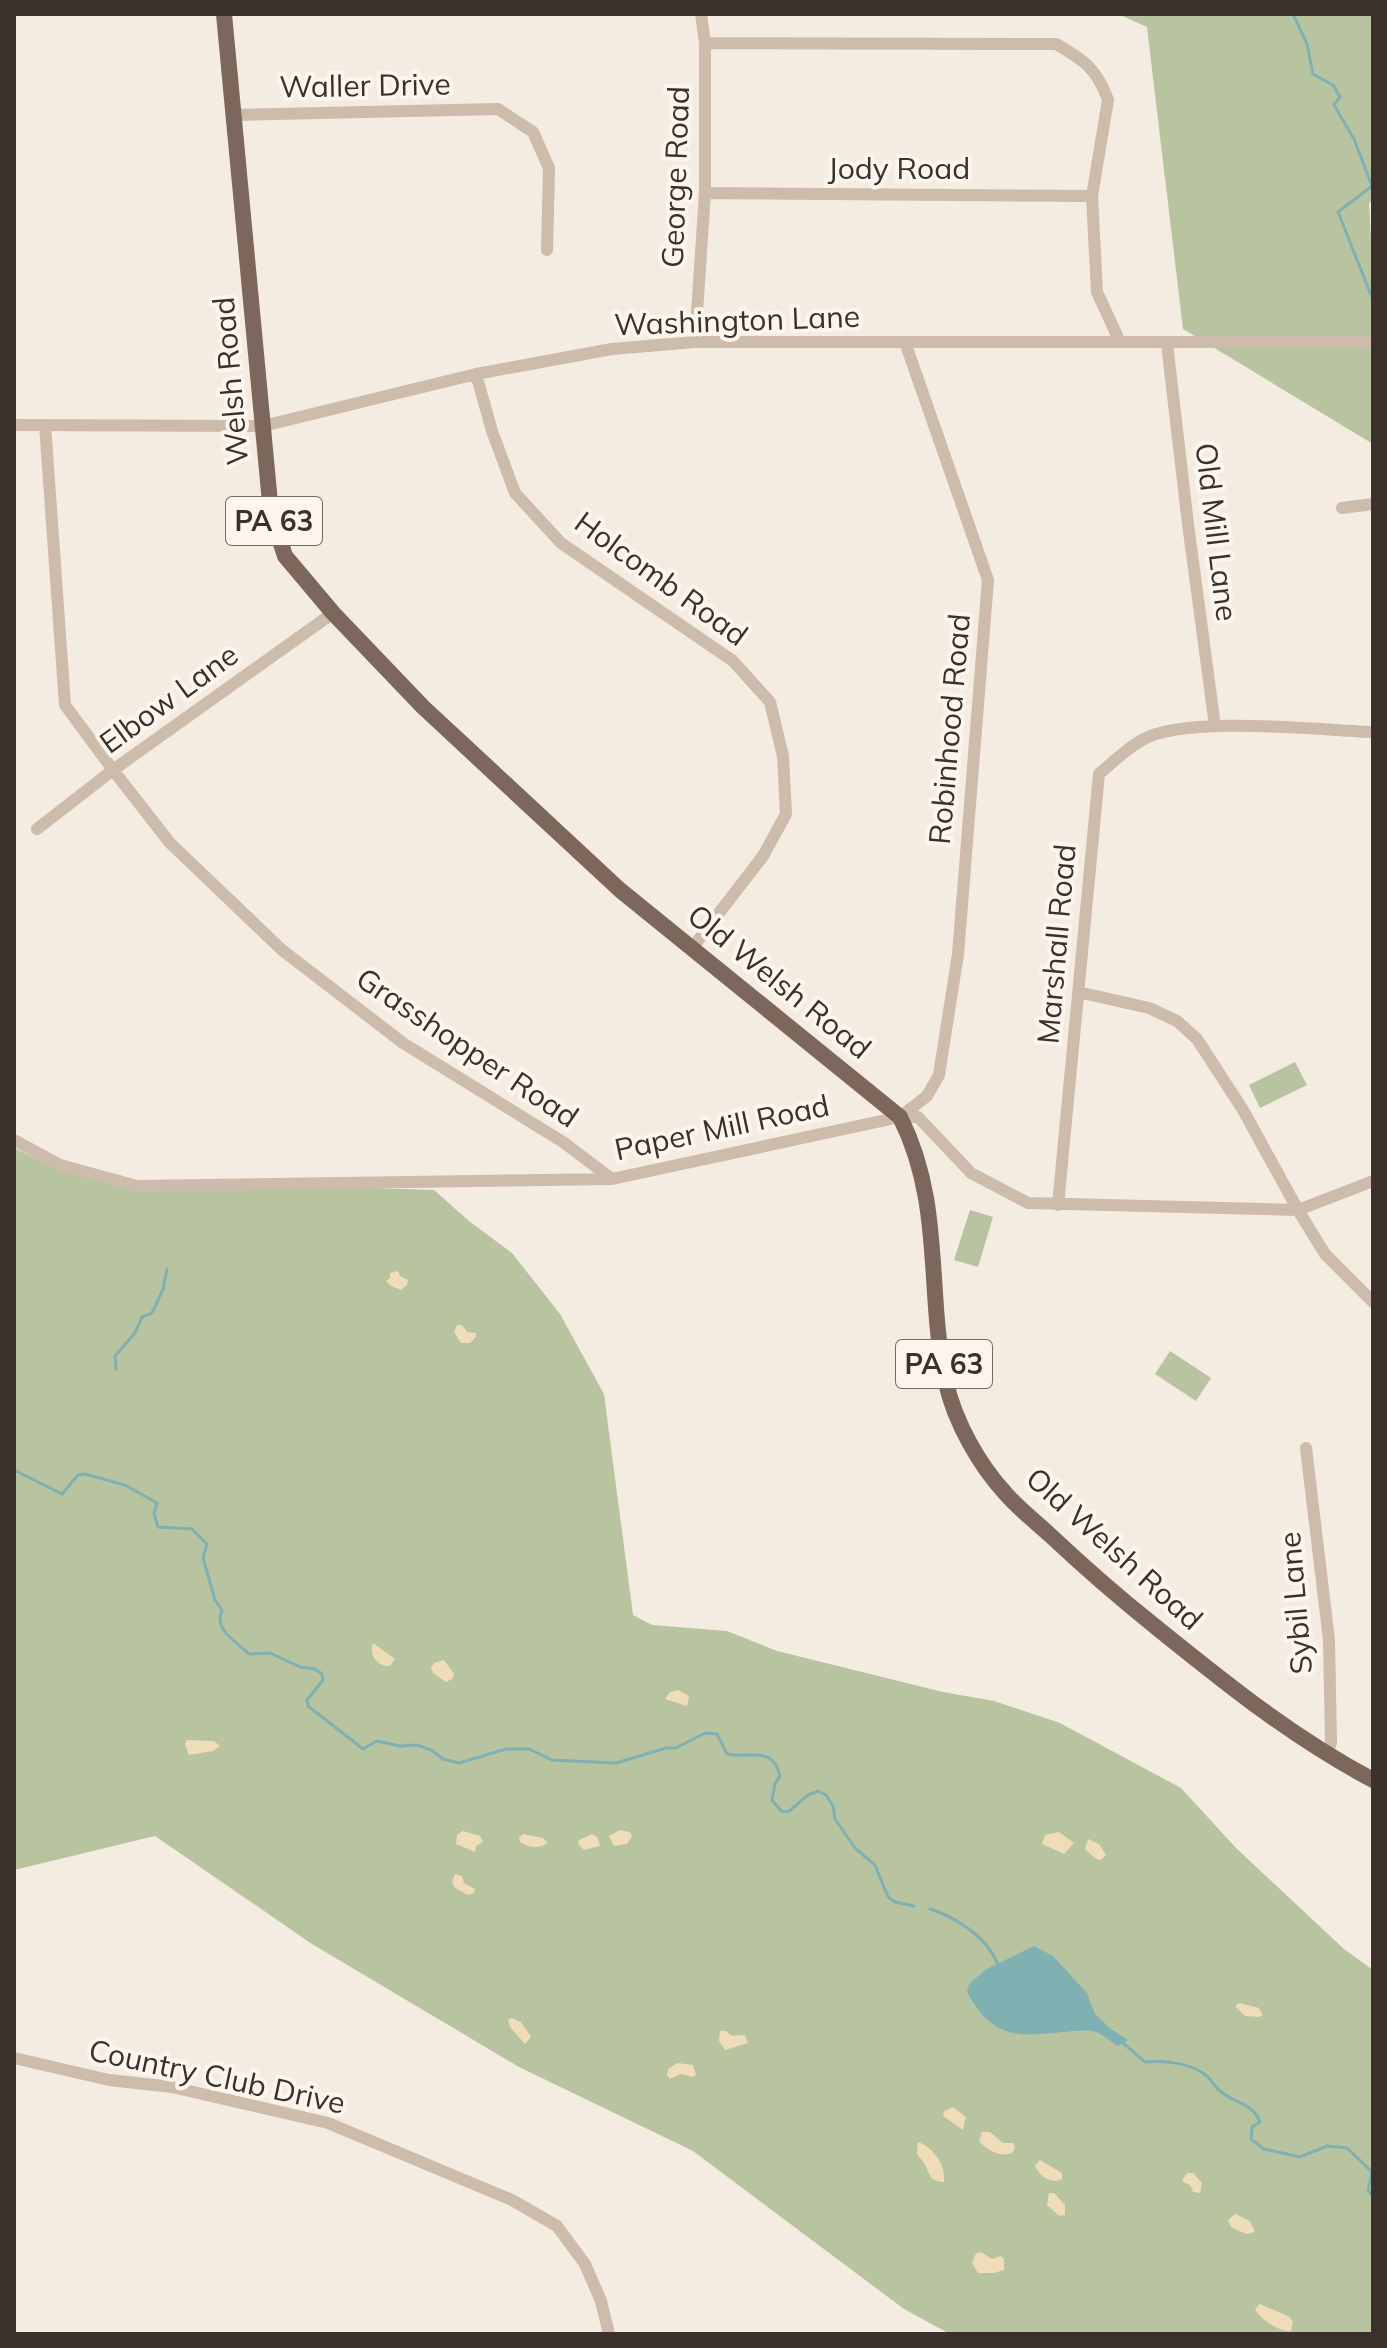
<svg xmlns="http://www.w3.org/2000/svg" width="1387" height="2348" viewBox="0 0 1387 2348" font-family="Mulish,sans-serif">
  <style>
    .green { fill: #b8c4a0 }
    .sand { fill: #efdcb8 }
    .water { fill: #7fb0b2 }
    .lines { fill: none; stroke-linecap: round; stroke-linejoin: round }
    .stream { stroke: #7fb0b2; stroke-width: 3 }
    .minor { stroke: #cdbbac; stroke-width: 12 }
    .major { stroke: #7d675c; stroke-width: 16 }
    .labels { text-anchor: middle; stroke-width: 8; stroke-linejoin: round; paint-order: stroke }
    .shield { fill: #fbf5ee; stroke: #756b66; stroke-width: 2 }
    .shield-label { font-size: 28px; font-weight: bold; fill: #3b302b }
    .street-label { font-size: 30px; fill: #3b302b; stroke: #fbf5ee }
  </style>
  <rect width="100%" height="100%" fill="#f4ebe1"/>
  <!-- green -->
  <path class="green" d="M1118,14h255v185l-4,4 4,70v171l-190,-115 -36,-302z
    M1295,1062l12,23 -47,23 -11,-23z
    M14,1148l46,22 78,21 202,-4 94,3 35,31 43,32 48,61 44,80 29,221 19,10 75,6 50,20 166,41 51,9 66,22 121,65 55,60 108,101 29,21v364h-423l-46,-25 -211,-158 -174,-84 -207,-123 -157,-108 -141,34z
    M970,1210l23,7 -15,50 -24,-7z
    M1170,1351l41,27 -15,23 -41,-27z"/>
  <!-- sand -->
  <path class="sand" d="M398,1271l2,5 8,4 -1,5 -6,5 -10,-4 -5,-5 4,-3v-5z
    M457,1325h5l5,7 9,1v4l-6,6h-9l-7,-11z
    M373,1643l22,16 -5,7c-13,1 -21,-11 -17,-23z
    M444,1660l10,14 -2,5 -6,3 -13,-9 -2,-5 3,-5z
    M678,1690l11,6 -2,10 -22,-7 5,-7z
    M187,1740l27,1 6,5 -7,5 -24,4 -4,-11z
    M620,1830l10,2 2,4 -5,8 -13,2 -5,-10z
    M463,1831l17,5 3,6 -7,4 -1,6 -19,-8 1,-9z
    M1059,1832l15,11 -10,11 -22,-10 3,-9z
    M523,1834l20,4 5,5c-9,6 -19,5 -28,-1l-1,-4z
    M592,1834l5,3 3,9 -16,4 -6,-6 1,-4z
    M1088,1839l11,5 7,11 -5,5 -5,-1 -11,-10z
    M455,1874l7,2 2,7 11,6 -1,4 -6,2 -13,-7 -3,-6z
    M1239,2003l20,5 4,7 -4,2 -14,-1 -10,-10z
    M512,2018l9,4 10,15 -6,7 -15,-17 -2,-7z
    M720,2031h6l6,5 13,-1 3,8 -23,7 -6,-9z
    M677,2063l16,2 3,10 -4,2 -11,-3 -11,5 -3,-4 1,-6z
    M953,2107l13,10 -3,13 -20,-14 1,-5z
    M982,2132h8l13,11h10l2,4 -2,5c-11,7 -26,-2 -34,-11z
    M918,2142c15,5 28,23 26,40 -15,0 -14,-9 -20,-19 -2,-3 -5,-6 -7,-9z
    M1040,2160l22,13v6c-11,6 -22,-3 -27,-13z
    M1187,2173h6l9,10 -2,10 -7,-1 -3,-7 -8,-4z
    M1049,2193h5l11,12v10l-6,1 -12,-11z
    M1235,2214l15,7 5,11 -9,2 -15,-7 -3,-7z
    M981,2252l11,7 9,-3 3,3v11l-10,3h-16l-6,-10 4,-10z
    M1260,2304l30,13 3,5 -2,9c-10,2 -31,-12 -36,-22z"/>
  <!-- water -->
  <path class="water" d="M1034,1946l19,10 34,37 8,21 16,15 17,11 -10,6c-7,-4 -14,-11 -22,-14 -10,-3 -21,-1 -32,0 -48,5 -71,7 -97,-40l2,-8 16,-14z"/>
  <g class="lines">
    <!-- stream -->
    <path class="stream" d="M1293,14l14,30 6,30 20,11 7,12 -6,8 20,34 18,47 -34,26 35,88
      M116,1369l-1,-13 20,-23 7,-16 10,-4 11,-24 4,-20
      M14,1470l48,24 16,-19 7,-1 40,11 32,18 -3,11 4,13 34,2 15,15 -4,14 12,42 7,10c-9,20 15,32 27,44l21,-1 30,14 15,2 7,5 1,6 -16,20 1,6 55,43 14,-8 23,5 17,-1 14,5 12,9 16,4 47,-14h23l23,11 64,3 50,-15h10l29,-15 12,1 10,20c24,5 46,-9 53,22l-5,8 -3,16 9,11 7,1 20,-17 10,-4 8,4 7,11 2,13 20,29 20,17 13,32 7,5 19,4
      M930,1909c24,7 58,29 67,54
      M1123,2043l22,19c20,-2 46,1 62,14 5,5 8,11 13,15 14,12 33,12 40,31l-8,5 -1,12 13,10 36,8 27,-11 20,2 25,24 -4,18 5,7"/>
    <!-- minor -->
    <path class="minor" d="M705,43l351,1c28,16 41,25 52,56l-16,96 5,96 23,50
      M234,115l264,-6 35,23 16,36 -2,82
      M705,193l387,3
      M695,342l10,-149v-150l-4,-29
      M1167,344l21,180 27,202
      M476,374l16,57 23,62 46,50 172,118 37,41 13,54 3,58 -23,42 -70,91
      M14,425l249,1 213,-52 136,-25 83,-7h678
      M45,425l20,280 48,65 57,73 112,107 121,93 160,99 49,37
      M1342,508l31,-4
      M37,829l76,-59 220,-157
      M1078,992l71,16 28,13 20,18 46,71 55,100 75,-29
      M900,1117l27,-21 12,-21 19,-121 30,-374 -83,-238
      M14,1140l46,25 77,21 475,-7 288,-62h18l53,56 57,30 270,7 27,44 48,48
      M1058,1205l41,-431c13,-11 27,-25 43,-34 43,-25 178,-10 231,-8
      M1306,1448l23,192 2,103 -5,10
      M14,2058l95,22 63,7 156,36 184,77 45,26 28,38 16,37 8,33"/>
    <!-- major -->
    <path class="major" d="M224,14l47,499 14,43 48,57 90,94 197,183 280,227c44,87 26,175 46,266 9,39 33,82 60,111 13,15 30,28 44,41 33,31 66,60 101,88 72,58 139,113 222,157"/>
  </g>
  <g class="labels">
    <!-- shield labels -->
    <g class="shield">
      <rect x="226" y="497" width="96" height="48" rx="6"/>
      <rect x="896" y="1340" width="96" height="48" rx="6"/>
    </g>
    <g class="shield-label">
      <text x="274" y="531">PA 63</text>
      <text x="944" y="1374">PA 63</text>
    </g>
    <!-- street labels -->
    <g class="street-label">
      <text transform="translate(365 86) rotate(-1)" y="10">Waller Drive</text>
      <text x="899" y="179">Jody Road</text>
      <text transform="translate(676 177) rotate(-88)" y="10">George Road</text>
      <text transform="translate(737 321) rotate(-2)" y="10">Washington Lane</text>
      <text transform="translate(231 381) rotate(-95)" y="10">Welsh Road</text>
      <text transform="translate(1216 532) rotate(83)" y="10">Old Mill Lane</text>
      <text transform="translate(661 579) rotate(36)" y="10">Holcomb Road</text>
      <text transform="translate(169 699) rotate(-36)" y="10">Elbow Lane</text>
      <text transform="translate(950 729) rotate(-85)" y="10">Robinhood Road</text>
      <text transform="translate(1057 944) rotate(-85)" y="10">Marshall Road</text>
      <text transform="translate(779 982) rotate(39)" y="10">Old Welsh Road</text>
      <text transform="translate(467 1048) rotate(34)" y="10">Grasshopper Road</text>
      <text transform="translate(722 1128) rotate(-12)" y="10">Paper Mill Road</text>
      <text transform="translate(1114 1549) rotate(42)" y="10">Old Welsh Road</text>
      <text transform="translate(1296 1603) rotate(-95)" y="10">Sybil Lane</text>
      <text transform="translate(217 2077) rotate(12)" y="10">Country Club Drive</text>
    </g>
  </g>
  <!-- border -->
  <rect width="1387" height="2348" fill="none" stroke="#3b302b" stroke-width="32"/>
</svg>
